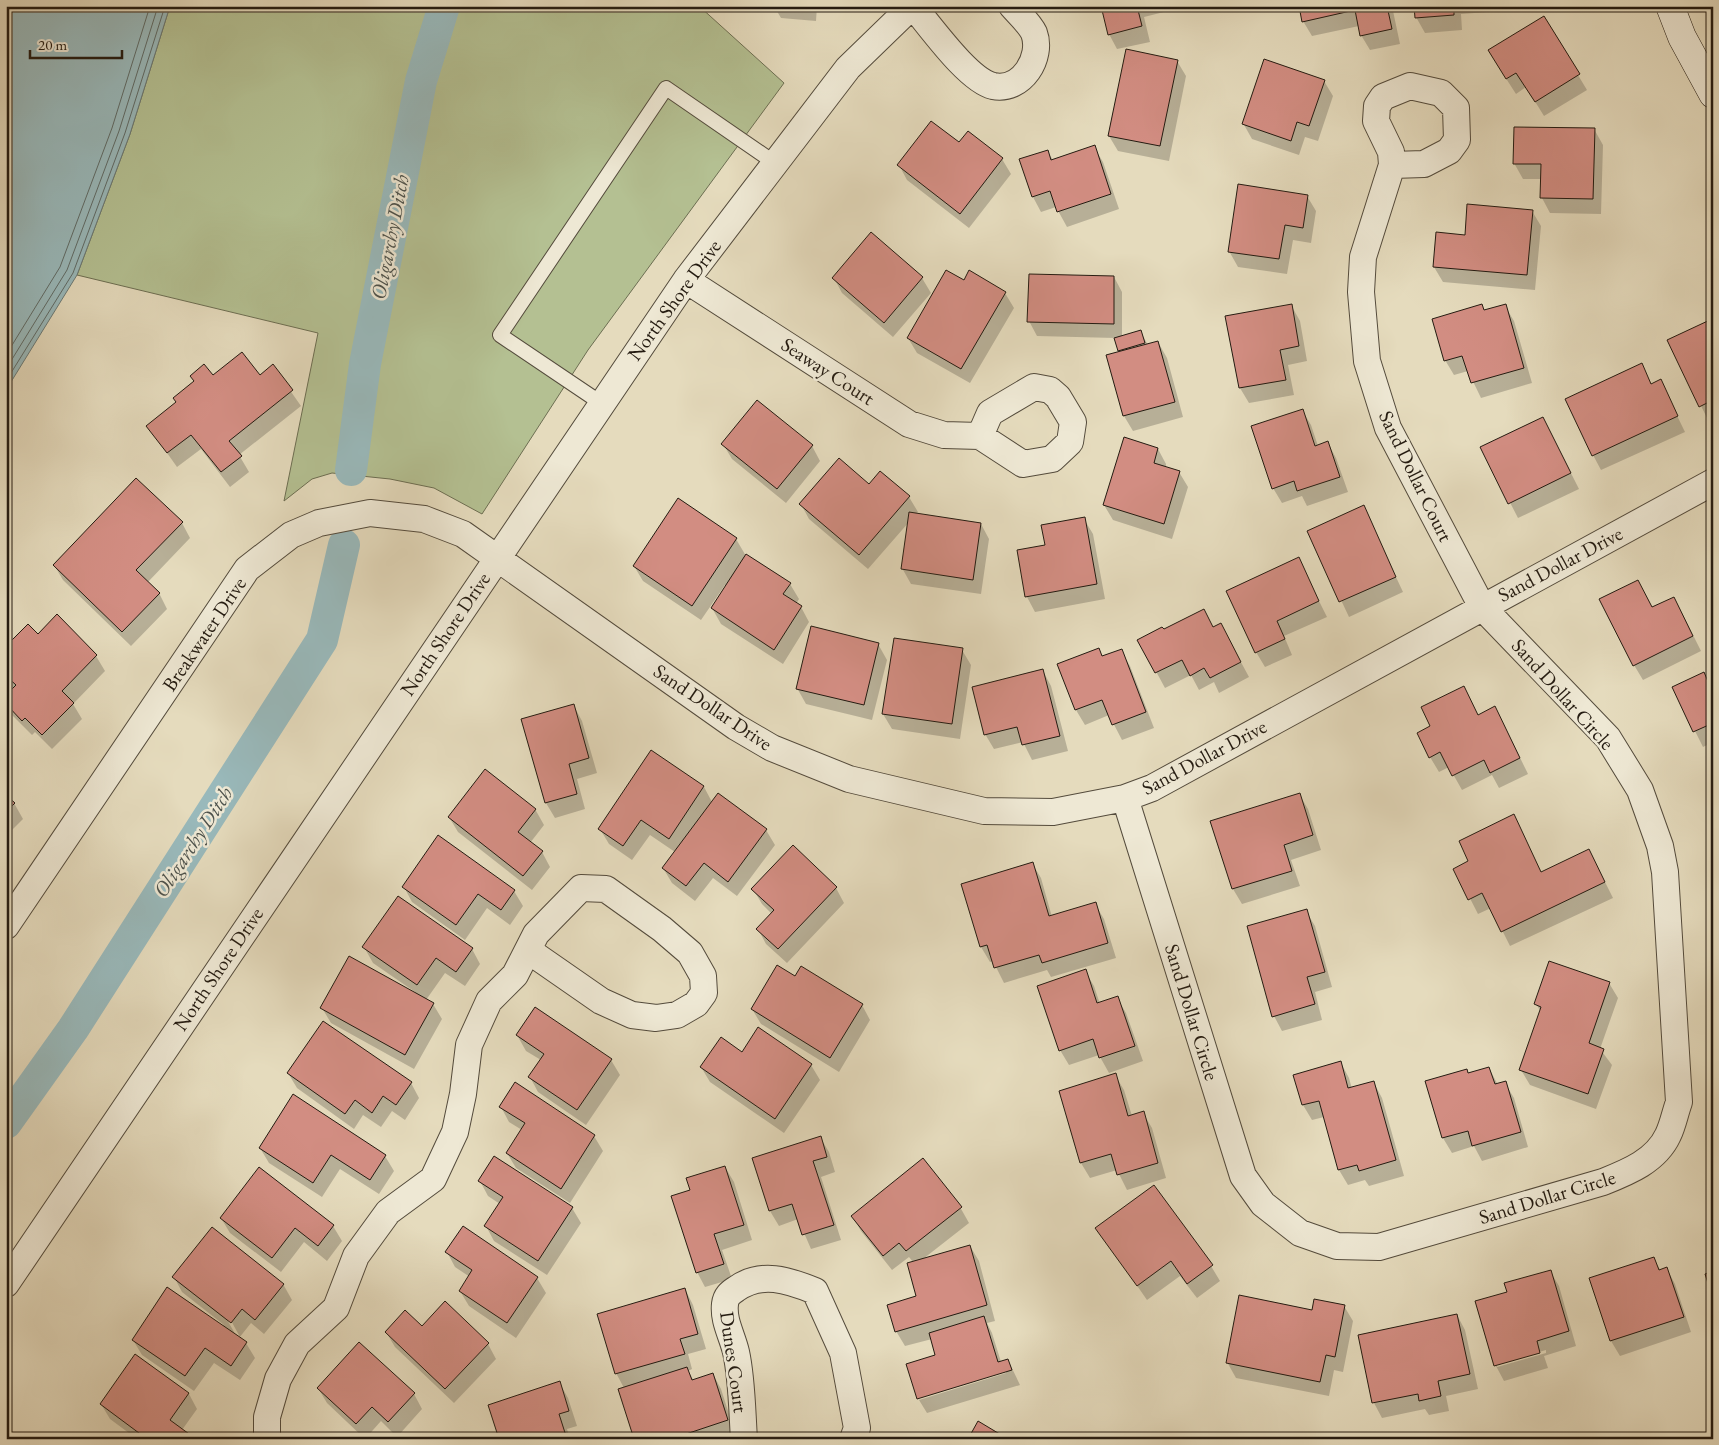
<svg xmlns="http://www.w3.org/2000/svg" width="1719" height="1445" viewBox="0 0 1719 1445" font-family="'EB Garamond',serif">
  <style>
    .park { fill: #b4c092; stroke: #6c6e52 }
    .water { fill: #99b9bb; stroke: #6a7a77 }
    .shadow { fill: #0003; fill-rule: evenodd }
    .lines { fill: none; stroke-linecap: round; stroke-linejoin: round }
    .shore { stroke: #5e6a66; stroke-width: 1 }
    .canal { stroke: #99b9bb; stroke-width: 32 }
    .building { fill: #d28d82; stroke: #241b11 }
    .lane-casing { stroke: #544b3c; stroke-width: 16 }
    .street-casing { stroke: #544b3c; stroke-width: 28 }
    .secondary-casing { stroke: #241b11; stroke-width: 29 }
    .lane { stroke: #eee8d4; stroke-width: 14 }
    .street { stroke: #eee8d4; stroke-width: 26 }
    .secondary { stroke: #eee8d4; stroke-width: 28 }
    .labels { text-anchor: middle; stroke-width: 5; stroke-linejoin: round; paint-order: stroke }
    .street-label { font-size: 20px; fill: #241b11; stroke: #eee8d4 }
    .water-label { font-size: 21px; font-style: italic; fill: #4d524c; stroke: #eee8d4 }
  </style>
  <rect width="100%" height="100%" fill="#e5dbbd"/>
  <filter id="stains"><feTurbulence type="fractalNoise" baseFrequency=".004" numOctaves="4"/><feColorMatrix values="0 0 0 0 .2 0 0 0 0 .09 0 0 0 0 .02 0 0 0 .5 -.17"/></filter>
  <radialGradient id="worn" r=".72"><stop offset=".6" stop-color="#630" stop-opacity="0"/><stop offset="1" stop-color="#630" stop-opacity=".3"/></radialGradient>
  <!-- park -->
  <path class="park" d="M170,6h529l85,77 -196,267 -106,164 -48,-26 -44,-9 -58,-6 -20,6 -28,22 34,-168 -241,-58 53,-141z"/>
  <!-- water -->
  <path class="water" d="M6,6h164l-40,128 -53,141 -71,115z"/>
  <!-- shadow -->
  <path class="shadow" d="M774,6h43l-1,15 -35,-3z
    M1102,6h82v1l-40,10 6,25 -33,7 -8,-15z
    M1300,6h92l8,38 -30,6 -9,-15 -2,-9 -47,10 -9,-15z
    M1415,6h98l1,4 -53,4 1,16 -37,3 -9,-16z
    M1543,17l44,73 -43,26 -18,-29 -10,7 -18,-28z
    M1177,61l9,15 -17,85 -51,-10 -9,-15z
    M1324,81l9,15 -15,45 -13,-4 -6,18 -47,-16 -9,-16z
    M1594,129l9,16 -2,69 -51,-1 -8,-15v-19h-19l-9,-16z
    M968,133l34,26 9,15 -42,54 -62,-48 -8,-15 60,-21z
    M1094,147l9,15 16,47 -52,18 -11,-20 -15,5 -8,-15 -13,-37 27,-9 6,9z
    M1307,196l9,15 -5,32 -18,-3 -6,34 -49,-7 -9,-16z
    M1532,211l9,15 -6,64 -92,-8 -9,-15 32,-31z
    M1114,277l8,15v45l18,-6 8,14 10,-3 9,16 16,59 -50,14 -9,-15 -16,-60 12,-3 -5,-15 -78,-2 -8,-15z
    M834,278h88l9,15 -38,44 -51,-44z
    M964,282l41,11 9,15 -44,75 -53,-30 -9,-15z
    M1291,305l9,16 7,40 -19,4 6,30 -45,8 -9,-15z
    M1505,306l9,15 18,62 -51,15 -13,-27 -14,4 -9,-15 40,-48z
    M1712,321l1,99 -4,2 -40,-81z
    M1641,365l11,20 8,-4 25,51 -84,38 -8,-15z
    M273,366l28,40 -62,49 10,17 -19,15 -29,-38 -24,18 -29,-41 64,-49h48z
    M1302,410l9,15 7,21 10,-3 8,15 12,34 -41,14 -5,-10 -20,7 -9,-15z
    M1543,418l36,71 -61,29 -36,-70z
    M723,444l89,2 8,15 -34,42 -54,-44z
    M1158,449l8,15v4l13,4 9,15 -16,52 -59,-19 -9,-15z
    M869,485l40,12 9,15 -2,2 65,10 8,15 -8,55 -70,-10 -9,-16 7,-46 -41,47 -59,-50 -8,-15z
    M1363,507l40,85 -54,25 -40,-85z
    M1084,519l9,15 12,65 -70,13 -8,-15 19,-51z
    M182,523l8,15 -43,45 12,10 8,16 -36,37 -68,-66 -9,-15z
    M736,539l10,17 44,28 9,15 -3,5 5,3 8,15 -26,42 -62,-40 -9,-16 15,-22 -2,-1 -24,35 -58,-39 -9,-15z
    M1298,559l29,58 -43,19 8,19 -27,12 -9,-15z
    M1652,609l30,4 19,38 -58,29 -9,-15z
    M1214,628l15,12 20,37 -30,16 -5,-11 -15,8 -8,-15 -26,13 -26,-48 24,-9z
    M38,635l58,21 9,15 -32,33 9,15 -30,30 -17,-17 -3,3 -20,-20 -6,-10v-8l8,-8 -8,-8v-33z
    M878,644l9,16 -15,60 -66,-16 -9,-16z
    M962,650l9,15 -11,74 -68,-10 -9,-15z
    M1121,651l9,15 24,62 -32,12 -13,-25 -24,10 -9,-15 -17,-45 44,-7z
    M1043,671l8,15 17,65 -36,9 -9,-18 -29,7 -9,-15z
    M1703,674l7,11 3,-1v58l-10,5 -30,-60z
    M1463,687l16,29 24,7 25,51 -29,14 -7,-13 -30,15 -13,-23 -10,5 -9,-15 1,-30z
    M574,706l8,15 15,52 -20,6 8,30 -30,9 -9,-15 -23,-83z
    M704,787l8,15 54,28 9,15 -38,51 -24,-18 -18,23 -23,-18 -9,-15 12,-16 -25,-17 -18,25 -23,-16 -9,-15z
    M1299,794l9,15 13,41 -30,10 9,26 -58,18 -9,-15 -21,-67z
    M6,796l8,7 9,16 -17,17z
    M535,809l9,16 -14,18 12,9 8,15 -18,23 -74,-58 -9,-15z
    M1513,816l29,57 47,-23 24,48 -103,48 -19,-38 -13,6 -23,-45 15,-7z
    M439,837l75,54 9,15 -13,19 -23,-17 -22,32 -53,-38 -8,-15z
    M1032,863l9,15 11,39 43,-13 9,15 12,39 -65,19 -4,-7 -43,13 -11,-22 -3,1 -9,-15 -19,-62z
    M836,888l8,15 -57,60 -21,-19 -8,-15 14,-15 -10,-10 -9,-15z
    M1306,911l9,15 17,61 -17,5 7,28 -40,11 -8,-15z
    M364,947l108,2 8,15 -15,22 -20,-13 -19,27 7,4 9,15 -28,50 -83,-46 -9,-15 92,-14 1,-2 -42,-29z
    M1085,971l9,15 6,18 17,-6 9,15 17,48 -34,12 -10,-18 -30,10 -9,-15z
    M795,977l67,28 8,15 -31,52 -78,-48 -9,-15z
    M1609,983l9,15 -18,51 12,16 -16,44 -66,-24 -9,-15 20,-58 -5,-8z
    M517,1035l94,25 9,15 -34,50 -48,-33 -8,-15 11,-17 -15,-9z
    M742,1053l69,12 9,15 -36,53 -74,-51 -9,-15z
    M1341,1063l8,15 3,11 22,-6 8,15 22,78 -35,10 -4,-6 -17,5 -9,-15 -15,-53 -12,3 -9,-15 -8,-30z
    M1489,1068l9,17 7,-2 9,15 14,49 -46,14 -8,-15 -22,7 -9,-15 -16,-56 39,-12 3,4z
    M288,1073l123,10 8,15 -14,22 -13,-9 -11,16 -18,-12 -9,14 -57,-41z
    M1115,1075l9,15 8,26 11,-3 9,15 14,50 -39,12 -10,-20 -27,8 -9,-15 -21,-72z
    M501,1107l93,29 9,15 -33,52 -54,-35 -9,-15 15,-23 -13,-8z
    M820,1137l9,15 6,20 -14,5 20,63 -30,9 -13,-30 -19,7 -9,-15z
    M260,1148l125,8 9,15 -15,23 -39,-25 -18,28 -53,-34z
    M725,1167l9,15 18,58 -30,10 10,29 -27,8 -8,-15 -5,-81z
    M260,1169l73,57 9,15 -15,20 -23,-19 -23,30 -51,-39 -9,-15z
    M480,1181l92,27 9,15 -34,52 -53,-34 -8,-15 14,-22 -12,-8z
    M960,1207l9,16 -46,36 47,-13 9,15 16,60 -8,2 5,10 9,29 7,-2 12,25 -93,28 -8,-13 87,-27v-2l-69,-15 -5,-17 -27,7 -9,-15 22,-34 -5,-35 -4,-5 -17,13 -31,-39 -9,-15z
    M1097,1228l114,38 9,15 -23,17 -17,-22 -33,24z
    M447,1252l90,26 9,15 -30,45 -47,-32 -9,-15 10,-14 -15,-10z
    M1653,1258l8,13 6,-2 8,15 16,48 -71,24 -9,-15 -21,-62z
    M1550,1271l9,15 17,60 -32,10 4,12 -44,13 -8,-15 -19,-64 31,-9zM1546,1350v3l-49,14v-3z
    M174,1277l109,7 9,16 -28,34 -13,-11 -12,15 7,5 9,15 -15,22 -26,-17 -20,28 -52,-36 -9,-15 91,-15 -42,-33zM229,1317l11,20h-3l-11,-19z
    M685,1289l8,16 13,44 -18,5 4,15 -4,2 6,10 19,-7 8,15 15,47 -10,3h-91l-11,-51 -8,-15z
    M1344,1306l9,15 -10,51 -9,-2 -5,26 -93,-18 -9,-16 86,-51z
    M1457,1315l8,15 13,59 -32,7 3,15 -20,4 -4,-6 -43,9 -8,-15z
    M422,1328l66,16 8,15 -42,44 -59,-56 -9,-15z
    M136,1356l53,38 8,15 -15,21 12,9h-57l-27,-20 -9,-15z
    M559,1382l9,16 9,28 -10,3 3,10h-70z
    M318,1388l96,6 8,15 -25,28 -16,-16 -16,18 -38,-36z"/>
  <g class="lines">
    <!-- shore -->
    <path class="shore" d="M6,355l54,-88 52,-139 38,-122
      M6,369l61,-99 52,-139 39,-125
      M6,381l67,-108 52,-140 40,-127"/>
    <!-- canal -->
    <path class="canal" d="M351,470l14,-106 56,-283 23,-75
      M6,1123l67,-94 249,-389 22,-95"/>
  </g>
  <!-- building -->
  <path class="building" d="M1101,6h36l5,20 -34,9z
    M1299,6h88l5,23 -32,7 -5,-26 -53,12z
    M1414,6h40v9l-39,3z
    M1544,16l36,58 -45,28 -19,-29 -10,6 -18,-29z
    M1126,49l52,11 -18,86 -52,-10z
    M1264,59l61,21 -16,46 -12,-4 -6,19 -49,-17z
    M931,121l28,21 9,-11 35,27 -43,56 -63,-49z
    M1514,127l81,1 -2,71 -53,-1 1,-34h-28z
    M1095,145l16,49 -54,18 -7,-21 -18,6 -13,-38 29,-9 3,10z
    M1238,184l70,11 -5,33 -18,-3 -6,34 -51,-7z
    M1467,204l66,6 -6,65 -94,-8 3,-35 29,3z
    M871,232l52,45 -39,46 -52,-45z
    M946,270l18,10 5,-10 37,22 -45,77 -54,-31z
    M1029,274l85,2v48l-87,-2z
    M1292,304l7,42 -19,4 6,30 -47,8 -14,-72z
    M1482,304l2,6 22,-6 18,64 -53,15 -9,-27 -18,5 -12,-42z
    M1712,319l1,81 -14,7 -32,-67z
    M1141,330l4,13 -27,8 -4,-13z
    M1158,341l17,61 -52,14 -17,-61z
    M242,352l18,23 13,-11 20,26 -64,51 13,15 -21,16 -30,-37 -24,18 -21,-27 30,-24 -3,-4 21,-17 -4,-5 14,-12 9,11z
    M1642,363l9,21 10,-5 17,37 -86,40 -27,-57z
    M757,400l56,45 -36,44 -56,-45z
    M1303,409l12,37 13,-5 12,36 -43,14 -3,-10 -22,8 -21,-63z
    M1543,417l28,56 -63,31 -28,-57z
    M1124,437l34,11 -4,15 26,8 -16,53 -61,-19z
    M839,458l30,26 11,-13 30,25 -51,59 -60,-51z
    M136,478l47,44 -47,48 24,23 -38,39 -69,-67z
    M678,498l59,40 -45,68 -59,-40z
    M1364,505l32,72 -57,25 -32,-71z
    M909,512l72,11 -8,57 -72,-11z
    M1085,517l12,67 -72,13 -8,-47 28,-5 -4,-20z
    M746,554l45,29 -8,11 19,12 -28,44 -63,-42z
    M1299,557l20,44 -42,20 8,18 -30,14 -29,-62z
    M1638,580l14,27 22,-10 19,39 -60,30 -34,-67z
    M1204,609l9,18 8,-4 20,39 -31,16 -6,-10 -14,8 -8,-16 -27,13 -18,-33 25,-13 2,2z
    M57,614l40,41 -35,36 12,12 -32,32 -17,-17 -3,3 -16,-17v-9l10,-10 -10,-9v-30l22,-22 10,10z
    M811,626l68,17 -15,62 -68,-16z
    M894,638l69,10 -11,76 -70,-10z
    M1099,648l3,8 20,-7 24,63 -34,13 -10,-25 -27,10 -18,-46z
    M1043,669l17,67 -38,9 -5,-18 -33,8 -12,-48z
    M1704,672l5,12 4,-2v46l-2,-4 -18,8 -21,-45z
    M1464,686l14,29 17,-9 25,52 -30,15 -6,-13 -32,16 -12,-24 -11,6 -12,-25 13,-7 -9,-19z
    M574,704l15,54 -20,6 8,30 -32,9 -24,-84z
    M651,750l53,36 -35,53 -28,-19 -18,26 -25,-17z
    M485,769l51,40 -18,23 25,19 -20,25 -75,-59z
    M718,793l49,36 -39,53 -24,-19 -18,23 -24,-18z
    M1300,793l13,42 -29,10 8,26 -60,18 -22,-68z
    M6,795l9,8 -9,9z
    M1514,814l27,58 48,-23 16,33 -104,50 -19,-39 -14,7 -15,-31 15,-8 -9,-20z
    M438,835l77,55 -14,20 -23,-16 -22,31 -54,-38z
    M793,845l44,42 -59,62 -22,-20 18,-19 -23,-21z
    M1033,862l16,54 47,-14 12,41 -66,20 -3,-8 -45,13 -7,-23 -7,2 -19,-63z
    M398,896l75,52 -17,24 -20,-14 -19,27 -55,-38z
    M1307,909l18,63 -18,5 8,27 -43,13 -25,-91z
    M349,956l85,47 -29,52 -85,-47z
    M1549,961l61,21 -21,61 15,6 -16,45 -69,-24 22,-63 -7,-3z
    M777,965l18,11 6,-10 62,38 -33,54 -79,-49z
    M1086,969l11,34 21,-7 17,50 -36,12 -6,-19 -34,12 -22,-65z
    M535,1007l77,52 -35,51 -49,-33 16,-23 -28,-19z
    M323,1021l89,61 -16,23 -13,-9 -11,17 -17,-13 -10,14 -58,-41z
    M758,1027l54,37 -37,55 -75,-52 21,-30 21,15z
    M1341,1061l7,27 26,-7 22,79 -37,11 -2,-6 -19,5 -19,-69 -17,4 -9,-30z
    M1489,1067l6,17 11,-3 15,51 -49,14 -4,-15 -26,7 -17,-57 42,-12 1,4z
    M1116,1073l12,43 16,-5 14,52 -41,12 -6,-21 -31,9 -21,-72z
    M515,1082l80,53 -34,54 -55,-36 19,-30 -26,-16z
    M293,1094l93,61 -16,25 -39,-25 -18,28 -54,-35z
    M821,1136l6,21 -14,4 21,64 -32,10 -10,-31 -23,7 -17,-53z
    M494,1156l79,51 -35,54 -54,-35 19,-29 -25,-16z
    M923,1158l39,49 -56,44 -7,-8 -16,13 -32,-40z
    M725,1166l19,59 -30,9 10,30 -28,9 -25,-77 19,-6 -4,-12z
    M259,1167l75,58 -16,21 -23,-18 -23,30 -52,-40z
    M1154,1185l59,80 -26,19 -16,-23 -34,25 -42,-58z
    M463,1226l75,51 -31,46 -48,-32 13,-21 -27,-18z
    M212,1227l72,57 -29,36 -13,-11 -11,14 -59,-46z
    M970,1245l17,60 -92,27 -8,-27 29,-9 -9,-33z
    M1654,1257l5,13 8,-3 17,50 -74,24 -21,-63z
    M1551,1270l18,61 -32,10 3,12 -46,13 -19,-65 32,-9 -3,-9z
    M1713,1271v28l-8,-25z
    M167,1287l80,55 -16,24 -26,-18 -20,28 -53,-36z
    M685,1288l13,46 -18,5 5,15 -70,20 -18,-60z
    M1239,1295l73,15 2,-11 31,6 -10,52 -9,-2 -6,27 -94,-19z
    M445,1301l44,42 -44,46 -60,-57 20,-22 17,16z
    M1457,1314l13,60 -32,7 3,15 -22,5 -1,-7 -46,9 -14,-68z
    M984,1316l14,46 10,-3 4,11 -95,29 -11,-35 29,-9 -6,-22z
    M359,1342l56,51 -27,29 -16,-15 -16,17 -39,-36z
    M135,1354l54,39 -19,27 26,19h-49l-47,-35z
    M687,1367l5,13 21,-7 15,47 -57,19h-37l-16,-50z
    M560,1381l9,30 -10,3 8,25h-68l-11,-34z
    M978,1421l30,18h-40z
    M485,1434l2,5h-17z"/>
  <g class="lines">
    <defs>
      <path id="lane" d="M601,403l-101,-68 166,-247 109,75"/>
      <path id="street" d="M913,6c18,21 55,74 80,80 29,6 50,-29 41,-53 -4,-9 -15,-19 -22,-27
        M1410,86l31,7 15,15 1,32 -8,11 -25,13 -32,1 -1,-13 -15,-31 1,-15 6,-9z
        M686,280l223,144 35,11 36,1
        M1034,387l16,3 8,7 15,25 -3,20 -18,17 -29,5 -43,-28 10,-23z
        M1125,798l118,378 20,28 37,29 37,13 42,1 224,-65c25,-10 53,-21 65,-47 5,-10 7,-22 11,-33l-14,-230 -5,-26 -20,-56 -32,-52 -126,-131 -94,-179 -21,-67 -6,-69 2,-35 29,-92
        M6,926l241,-357 44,-34 28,-12 51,-10 54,6 39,15 273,193 36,21 77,31 135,32 69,1 72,-14 27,-10 561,-306
        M6,1284l680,-1004 162,-212 64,-62
        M267,1439v-22l11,-38 19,-35 39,-36 20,-52 32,-44 45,-33 22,-47 8,-38 6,-49 20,-44 26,-26 21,-41 45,-46 25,1 56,40 28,24 13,23 1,17 -8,11 -19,11 -21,3 -24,-3 -31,-14 -72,-50
        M744,1439c-2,-29 -2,-60 -8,-87 -4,-17 -13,-31 -11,-48 1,-8 5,-11 11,-15 25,-18 52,-9 79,2l28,62 14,75 -4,11"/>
      <path id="secondary" d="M1670,6l12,31 31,57"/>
    </defs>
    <!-- lane casing -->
    <use href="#lane" class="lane-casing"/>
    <!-- street casing -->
    <use href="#street" class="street-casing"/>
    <!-- secondary casing -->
    <use href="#secondary" class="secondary-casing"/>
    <!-- lane -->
    <use href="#lane" class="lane"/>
    <!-- street -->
    <use href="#street" class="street"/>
    <!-- secondary -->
    <use href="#secondary" class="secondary"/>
  </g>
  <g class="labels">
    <!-- street labels -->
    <g class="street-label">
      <text transform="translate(674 300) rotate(-54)" y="7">North Shore Drive</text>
      <text transform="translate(828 371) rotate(33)" y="7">Seaway Court</text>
      <text transform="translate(1416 476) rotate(64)" y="7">Sand Dollar Court</text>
      <text transform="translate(1560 564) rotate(-28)" y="7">Sand Dollar Drive</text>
      <text transform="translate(204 634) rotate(-56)" y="7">Breakwater Drive</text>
      <text transform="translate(445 634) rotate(-56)" y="7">North Shore Drive</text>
      <text transform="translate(1563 694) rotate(48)" y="7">Sand Dollar Circle</text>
      <text transform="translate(713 707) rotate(34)" y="7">Sand Dollar Drive</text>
      <text transform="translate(1204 757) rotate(-28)" y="7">Sand Dollar Drive</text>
      <text transform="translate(218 969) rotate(-56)" y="7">North Shore Drive</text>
      <text transform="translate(1192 1012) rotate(73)" y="7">Sand Dollar Circle</text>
      <text transform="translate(1547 1197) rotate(-17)" y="7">Sand Dollar Circle</text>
      <text transform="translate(734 1362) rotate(82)" y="7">Dunes Court</text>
    </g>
    <!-- water labels -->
    <g class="water-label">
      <text transform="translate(390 237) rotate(-79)" y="7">Oligarchy Ditch</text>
      <text transform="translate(193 842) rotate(-57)" y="7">Oligarchy Ditch</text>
    </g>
  </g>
  <!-- margin -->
  <rect width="1719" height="1445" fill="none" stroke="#e5dbbd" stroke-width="25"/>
  <rect x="8" y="8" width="1704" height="1430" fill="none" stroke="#241b11" stroke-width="2.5"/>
  <rect x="12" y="12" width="1694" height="1420" fill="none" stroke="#241b11"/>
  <!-- scale -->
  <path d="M30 50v8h92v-8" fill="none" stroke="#241b11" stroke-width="2.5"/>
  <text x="38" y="50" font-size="15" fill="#241b11" stroke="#eee8d4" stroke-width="4" paint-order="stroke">20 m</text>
  <rect width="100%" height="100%" filter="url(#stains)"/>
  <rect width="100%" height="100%" fill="url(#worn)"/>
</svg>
